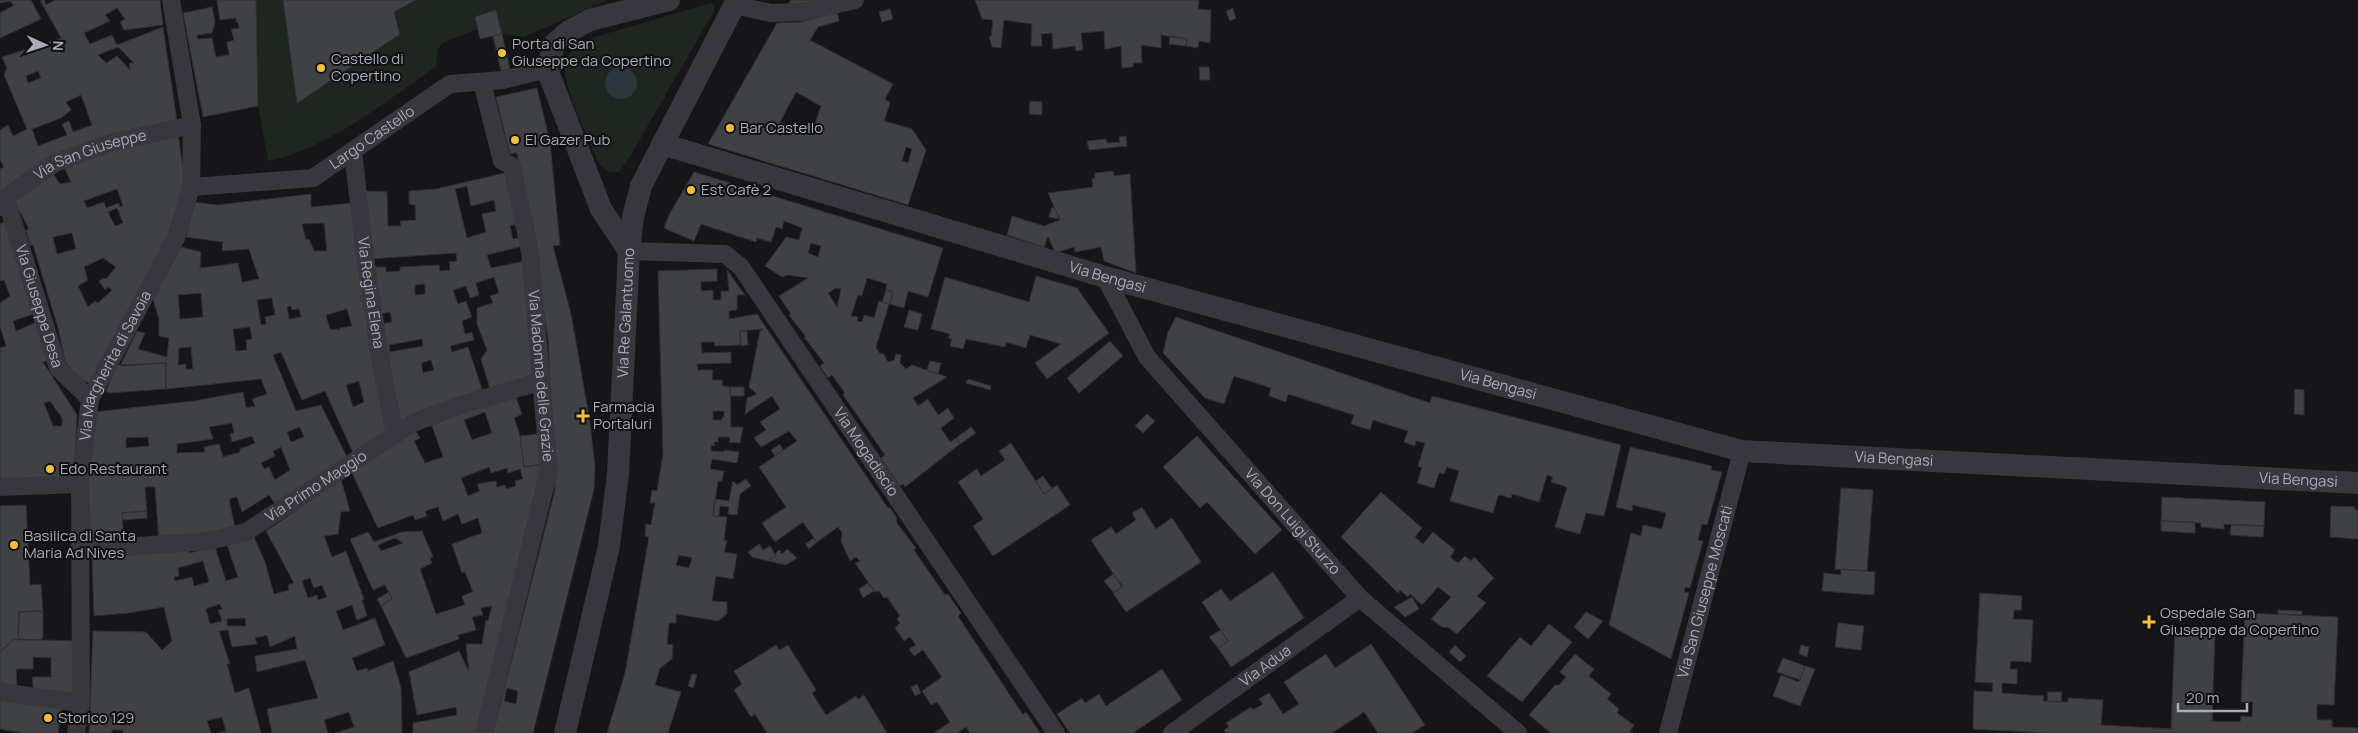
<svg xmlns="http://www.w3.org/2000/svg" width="2358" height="733" viewBox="0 0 2358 733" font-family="Manrope,sans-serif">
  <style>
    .green { fill: #1e261f }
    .water { fill: #2c343c }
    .building { fill: #404145; stroke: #303034; fill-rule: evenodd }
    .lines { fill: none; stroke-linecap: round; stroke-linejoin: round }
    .minor { stroke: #37373d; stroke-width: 18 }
    .tertiary { stroke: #37373d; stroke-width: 22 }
    .poi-dot { fill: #f4c132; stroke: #111113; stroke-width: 2 }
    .labels { text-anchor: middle; stroke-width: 4; stroke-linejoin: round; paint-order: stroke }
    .poi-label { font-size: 15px; fill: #a8acb8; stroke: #111113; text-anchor: start }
    .street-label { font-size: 15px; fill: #a8acb8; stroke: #111113 }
  </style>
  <rect width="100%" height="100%" fill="#161618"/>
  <!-- green -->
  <path class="green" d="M256,0h27l15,102 102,-68 -6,-22 22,-12h192l-84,37 -22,-3 -6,-24 -21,7 2,12 -32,13 -7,6 -2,19c-52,35 -106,81 -168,94l-10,-55z
    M711,3l4,3 -1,5 -86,149 -9,12h-10l-9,-7c-9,-20 -38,-79 -35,-99 2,-11 7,-18 16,-25z"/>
  <!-- water -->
  <path class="water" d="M605 83a16 16 0 1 1 32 0a16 16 0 1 1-32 0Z"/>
  <!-- building -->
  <path class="building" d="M0,0h31l10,19 -41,19v-25l14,-8 -4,-4 -10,2z
    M40,0h4l2,5 9,-5h105l3,25 -39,5 -4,-8 5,-3 -8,-11 -12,7 5,6 -26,12 6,11 22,-9 5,10 46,-18 14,94 -45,10 -132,66v-28l4,-2 -4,-7v-30l8,-5 5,11 14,-7 -23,-54 3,-7 -5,-11 59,-19zM118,47l16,16h-5l1,7 -13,-14 -11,7 -8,-8zM38,71l3,7 -13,5 -2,-7zM81,95l11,30 -19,7 -4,-11 -7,3 5,11 -29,11 -6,-17 29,-11 10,-8 -5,-8z
    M217,0h39l2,106 -55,11 -20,-104 29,-6 3,15 -3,11 -15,2 1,4 14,-1 4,19 13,-2 -2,-13 7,-2 -3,-11 8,-1 -1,-6h-2v-4l-16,2z
    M283,0h133l-22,12 6,22 -103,69z
    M791,0h27l-32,7z
    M975,0h224l-1,9 13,1 -1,33 -11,-2 -1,7 -12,-2 1,-7 -26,-4v13l-20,-3 1,18h-9v4l-11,1 -1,-22 -16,3 -1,-18 -23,2 2,17 -7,1 -1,-5 -22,3 -1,-16 -11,1 1,12h-11l1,-22 -28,-4 -3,28 -9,-1 -3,-11 2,1 2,-17 -11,-1z
    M1233,8l3,10 -6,3 -4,-10z
    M890,9l3,10 -11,3 -3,-10z
    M496,10l6,24 -22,5 -5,-22z
    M837,12l2,9 -21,6 -8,13 83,44 -8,15 5,4 -6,18 28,8 14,21 -18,55 -200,-61 69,-121 24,-1zM796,92l25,14 -10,29 -31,-13zM906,147l6,2 -4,14 -6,-2z
    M502,34l8,35 -9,2 -8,-35z
    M1170,36l17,3 -1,7 -17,-2z
    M1199,67h10l1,13h-10z
    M537,88l13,54 10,103 -7,1 18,68 18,102 6,50 -1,23 -61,244h-40l62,-243 -7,-152 -31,-185 -7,1 -14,-57zM507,688l11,3 -2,13 -12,-3z
    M1030,101l12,1v13l-13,-1z
    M178,133l7,51 -27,81 -67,118 -11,-3 -15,-19 -7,-33 -25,-83h-3l-4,-15 3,-1 -16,-31 39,-26 8,12 11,-2 -7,-15 38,-14zM117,189l6,17 -3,1 -1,-4 -13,5 -2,-6 -17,6 -3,-7zM117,208l6,15 -8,3 -7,-14zM72,233l4,16 -19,5 -4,-17zM103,258l13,9 -10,12 -3,-1 -4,3 6,9 3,-3 4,3 -14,13 -3,-2 -7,6 -10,-21 10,-6 -4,-13z
    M1126,136l1,10 -38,4 -2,-9 19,-2 1,4 13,-1 -1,-5z
    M1113,171l1,5 16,-2 6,99 -32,-12 -3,-14 -26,5 -1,-5 -19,6 -7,-17 -4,11 -37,-12 5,-19 32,10 16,-6 -12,-27 45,-6 -1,-8 3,-1v-5z
    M509,172l12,51 -11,3 3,13 10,-2v9l-36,9 4,13 34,-7 12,113 -47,15 -9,-30 6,-9 -10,-26v-16l16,-5 -3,-7 9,-3 -5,-16 -18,6 3,12 -9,3 -4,-12 -13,4 5,14 8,-3 6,16 -10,4 3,13 7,-2 2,8 -24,6 2,6 16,-5 14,42 -84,35 -16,-84 -10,-73h14v5l14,-1v-4l39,-2 1,6 10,-1 -1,-8 8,-1 -1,-8 -86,6 -4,-68 21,1 1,34h13l-1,-5 16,-1 -1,-15 -6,-1v-13l27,-2zM467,186l4,20 23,-6 2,11 -14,3 4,18 -19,6 -12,-49zM425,284v10l-10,1v-10zM390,312l2,10 -10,2 -2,-10zM422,339l1,7 -33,6 -1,-7zM431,360l3,10 -11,3 -2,-10z
    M694,172l249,76 -15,49 -20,-6 -4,17 -14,-4 3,-12 -7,-2 1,-6 -20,-6 -5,18 -4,-1 -7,21 7,1 -1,4 5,1 2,-7 10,3 5,-17 10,3 -13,43 4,7 3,-1 5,9 6,-2 2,-6 5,1 -1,8 6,6 6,-4 35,12 -34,21 5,8 10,-7 10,16 10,-7 6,10 -13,10 9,14 6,-4 4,6 -55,43 -2,-3 -3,2 -19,-28 4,-3 -42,-60 2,-2 -13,-18 -4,3 -8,-12 4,-3 -20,-26h2l-17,-22 2,-1 -12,-18 29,-18 -20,-3 -6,2 -17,-11 21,-29 13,3 3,-12 -18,-7 -2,8 -6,-2 -5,15 -14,-4 -1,4 -55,-18 -7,17 -30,-13 5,-13zM811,243l10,3 -3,11 -10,-4zM836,288l5,1 -4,18 -9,-14z
    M311,194v13l42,-4 35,227 -34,25 -29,-64 -23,9 -21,-48 -8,3 23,56 25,-6 27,54 -72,46 -7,-10 -27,17 -5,-15 -8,2 6,29 -76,13 -4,-54h-10l2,24 -25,2 2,28 -34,2 -2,-73 6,-58 100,-11 49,-9 3,16 9,-2 -3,-7 15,-5 -6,-15 -95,10v-26l-46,3 17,-35 8,2 -7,16 29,8 2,-19 -10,-2v-17l-6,-20 28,-52 20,5 -1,16 38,-5 4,19 17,-3 -10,-30 -27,2 1,-9 -37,-5 8,-35 23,3zM324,223l3,28h-13l-5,-12 -3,1 -4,-16zM201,293l2,24 -23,2 -2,-24zM272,298l3,17 -10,2 1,7 -5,1 -4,-25zM291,306l1,4 7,-1 2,8 -12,2 -2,-12zM347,309l5,17 -12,2 -1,2 -9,-1 -4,-14zM250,327l2,12 -6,1 1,10 -11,1 -3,-22zM191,347l2,22h-7v-5l-8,1 1,-17zM359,381l5,21 -11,5 -7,-22zM232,423l2,10 -4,1 2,8 20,-6 3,7 -15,6v3l-17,5 -4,-13 -15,3 1,5 -28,1v-9l36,-5 -4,-12zM300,427l4,10 -13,5 -4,-10zM148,437l1,9 -23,2v-10zM281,447l9,23 -15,10 -6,-13 -5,2 -3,-6 14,-7 -2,-5z
    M1052,207l3,1 4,11 -10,-2z
    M6,221l30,92 -23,8 3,10 23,-10 10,39 -6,2 34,53 -3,65h-74v-132l6,-2 -6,-20v-23l10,-7 -6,-16 -4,1v-57zM50,401l12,17v8h-9l-9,-23z
    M717,269v12l-16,1v9l12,-1v10h8v-9h8l-2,-21 18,25h-8v15l-8,1v8l28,-5 130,193 3,1 7,10 -1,4 20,26 -2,2 31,45 3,-1 13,19 -3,3 65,99 3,-3 14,21h-70l-4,-6 -9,6h-23l16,-11 -13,-20 -6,3 -9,-14 20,-14 -19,-27 -9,6 -5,-7 7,-4 -6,-8 -6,4 -9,-13 5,-5 -3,-4 3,-3 -13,-19 -3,1 -5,-7 -4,1 -20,-29 5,-2 -4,-4 -6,4 -9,-20 1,-8 -4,-6 -21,15 -14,-20 -28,20 -13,-19 24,-16 -27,-40 38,-26 -8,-10 -28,16 -7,-9 12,-8 -6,-8 20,-13 -8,-13 -27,18 2,-16 10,-4 -8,-7 11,-56 3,-2 -23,2v14l-25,1 -1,-4h-13l1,11 29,-1v11l-34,1 1,6h15l-1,10h10l1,6 7,1 1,40h12l-3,16 -11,-1 1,-5h-12v5h-4l1,4 -4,-1v6l13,1v-2l15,2 -2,11 -25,-4 -2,10 14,2 -2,10h-4l-5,35 14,1 -3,23 3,1 -3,11 13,2 -4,25 -17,-3 -4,25 15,1v12l-9,7 -42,-7v9h-7l-2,21 6,1 -1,14 -12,9 -5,17 26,7 -13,41h-61l18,-60 24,-136 -4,-1 1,-12 5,1 4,-22h-5l2,-13 5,1 6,-37 -5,-183zM713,411h11v6h-2v3h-9zM679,555l13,3 -3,10 -13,-3z
    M1036,276l41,12 32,45 -62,46 -12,-16 26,-19 -31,-9 -4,13 -20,-6 -1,5 -39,-8 -3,10 -13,-3 2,-7 -4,-1 2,-4 -19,-5 14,-52 84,25z
    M886,290l7,2 -3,12 -8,-2z
    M909,310l13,4 -4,16 -14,-3z
    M1176,317l254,86 2,-7 189,49 -17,71 -18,-3 -6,21 -25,-7 12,-40 -16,-5 2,-5 -6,-2 -8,27 -27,-8 -1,4 -11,-3 -2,1 -5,17 -43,-12 9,-30 -12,-4 -3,7 -5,-1 -5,15 -17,-5 5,-15 -4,-2 7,-23 -9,-2 -1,5 -11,-4 4,-11 -35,-11 -3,10 -19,-6 3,-9 -66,-21 -2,8 -17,-6 2,-8 -37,-12 -10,28 -19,-6 -42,-45 5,-21z
    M740,331h7l1,14 -7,1z
    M1110,341l13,15 -44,37 -12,-15z
    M930,361l11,2 -3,11 -11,-4z
    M166,363v26l-57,4 -3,-2 11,-26z
    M968,379l23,7 -1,4 -24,-7z
    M730,387h14v9h-14z
    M2295,389l9,1v25l-10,-1z
    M514,392l8,22 -8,4 6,18 4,31 19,-3 -65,269h-65v-10l44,-8 -1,-8 -39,8 -8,-43 50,-21 10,21 -3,-28h16l4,-24 2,1 4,-15 -11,2 2,7 -11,2 4,13 -18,5 1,4 -53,19 -25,-52 11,-7 -7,-14 -12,5 -23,-51 18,-7 6,10 28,-10 20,-1 11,26 -3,1 2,5 -12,6 16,45 29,-9 -3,-9 11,-4 -8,-20 -3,1 -10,-29 30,-11 -4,-15 -16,6 -4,-10 -15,7 -5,-14 -13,4 2,5 -12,4 -2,-5 -35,13 -27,-57 64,-41 5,8 -6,3 11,22 18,-6 -12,-34zM485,412l7,21 -20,7 -8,-20zM489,467l2,6 16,-5 1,5 12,-4 3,10 -8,2 1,5 -10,3 -1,-4 -8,2 -1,-6 -19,3 3,7 -12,5 -7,-18zM395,538l8,5 -22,8 -3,-6z
    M1147,414l8,7 -12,12 -8,-7z
    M971,427l5,6 -16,11 -4,-6z
    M539,434l4,30 -19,3 -4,-31z
    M1197,436l85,94 -27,24 -48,-52 -7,6 -37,-41z
    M1011,443l33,51 13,-9 13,20 -77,51 -20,-30 10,-7 -25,-37 19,-13 4,7 24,-16 -6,-9z
    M780,444l3,6 -8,6 -4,-6z
    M1630,447l82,19 -1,4 11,2 -15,53 -5,-1 -4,16 5,1 -13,47 -5,-1 -1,5 5,1 -18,66 -62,-34 22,-92 10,3 2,-11 19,4 4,-16 -33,-8 -1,6 -16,-4z
    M1043,476l9,13 -8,5 -8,-13z
    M341,479l9,32 -9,1 -3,22 -14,2 8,21 14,-6 18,48 -2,1 5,16 -10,4 -5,-15 -16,6 7,19 32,-12 10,27 -33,13 5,13 10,-3 1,3 25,-10 8,27 1,45h-67l19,-6 -5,-15 -25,8 4,13h-56l-5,-24 51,-11 -13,-38 -48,12 -2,-16 42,-7 -2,-13 -25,11 -3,-12 -12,3 2,6 -25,3 -4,-17 -9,1 11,33h-3l8,29 14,-5 12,45h-43l8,-2 -4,-14 -15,4 4,12h-88v-3h-11v3h-23l4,-102 53,1 16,18 10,-9 -8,-34 -36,6 -34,3 -2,-60 97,-6v3l26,-6 11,34 12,-4 -11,-32 27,-8 11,25 9,32 15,-4 -1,-5 6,-2 -28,-52zM203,561l6,21 -15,4 -2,-9 -17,4 -1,-4 5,-1 -1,-8zM310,578l4,10 8,-3 5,12 -9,3 -1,-5 -9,3 -6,-17zM220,604l2,5 -4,1 4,11 -12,3 -4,-15zM245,618l1,8h-19v-7z
    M746,479l5,7 -11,8 -3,21 -9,-1 1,-7 -9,-1 -1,10h-6l2,-17 14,2 4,-20 4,4z
    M1841,488l32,2 -6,81 -32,-2z
    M1381,492l41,36 -7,9 8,7 10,-12 22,18 -5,7 8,6 7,-7 6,5 3,-4 20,21 -17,18 9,7 -29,31 -8,-6 -7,-1 -11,-8 20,-22 -13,-10 -16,18 -12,-11 -2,3 -8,-7 -2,3 -57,-56z
    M2162,497l103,5 -1,24 -40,-2v5l-23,-2v-4l-40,-2z
    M26,505l4,80 11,-1 2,29 -3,-2 -21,1 -1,24 3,4 -7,-1 -14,13v-146z
    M2331,506l24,1v3h3v29l-28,-2z
    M1142,507l14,22 16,-11 29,44 -75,50 -13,-19 9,-6 -31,-47 20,-13 5,7 20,-14 -4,-7z
    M147,511v7l-24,2 -1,-7z
    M2161,521l34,1v11l-34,-2z
    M2231,525l33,1 -1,11 -33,-2z
    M814,538l3,4 -8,7 -4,-5z
    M759,544l4,6 7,-4 6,10 -8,5 -16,-4 -4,-5z
    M787,549l10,9 -11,7 -18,-4 8,-5 -1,-2 4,-4 3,4z
    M1841,569l34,3 -1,23 -52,-4 2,-18 17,2z
    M1273,572l31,46 -73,49 -13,-19 10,-7 -26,-39 19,-13 9,12z
    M1113,574l10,12 -9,7 -10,-12z
    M868,583l6,8 -11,7 -4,-9z
    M389,592l3,7 -11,7 -4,-7z
    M1980,593l42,3 -1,14h-7l-1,9 20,1 -2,42 -20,-1 -1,8h7v15l-15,-1v10l42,3 -1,5 25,1v-4l35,2 -2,25 70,4 4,-98 40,2 -3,88 28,1 1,-6 11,1 1,-15h-12l4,-89 93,4 -4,88 -17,-1v16h15v7l26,1v5h-311l-74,-4 1,-38 18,1 1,-9 -18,-1z
    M1412,597l7,12 -14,8 -11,-10z
    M2278,610l24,1v4l-24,-1z
    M40,611l3,2v24l-3,3h-19l-3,-4 1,-24z
    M1586,612l17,9 -15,18 -14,-12z
    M1838,623l26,3 -3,24 -26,-3z
    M1549,624l23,18 -50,60 -35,-26 33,-39 11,9z
    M1221,630l7,11 -10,7 -9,-11z
    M14,639l60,2v53l-40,-1 -2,-16h19v-19l-18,-1v12h-17l1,18 -17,-1v-34z
    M1371,644l54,81 -13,8h-34l-14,-21 -32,21h-106l-2,-3 5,-3 -3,-4 25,-16 2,3 10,-6 -4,-5 10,-6 14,21 16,-10 -15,-22 42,-28 9,14z
    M776,645l3,5 9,-5 28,45 -4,3 14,22 30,-19 2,3 6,-4 23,38h-120l-12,-19 -4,3 -17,-27 8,-6 -8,-13z
    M1455,645l11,11 -6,6 -11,-10z
    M1801,645l8,2 -2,10 -8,-3z
    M1575,654l19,15 -5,7 22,18 -4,5 12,10 -2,4 17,12 -4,6 3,2h-82l-22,-18 26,-30h4l7,-8 -6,-5z
    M1783,658l22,8 -5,14 -23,-8z
    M1805,666l10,3 -15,37 -27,-10 8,-21 18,7z
    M1162,669l20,31 -49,33h-63l-13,-19 25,-16 3,5 14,-9 7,12z
    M692,674l5,1 -4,13 -5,-2z
    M917,684l4,9 -6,3 -4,-9z
    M2048,692h14l-1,10 -14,-1z
    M0,698l62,8 -4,27h-34l-24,-4z"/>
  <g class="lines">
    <!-- minor -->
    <g class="minor">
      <path d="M734,5l37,8 32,-1 52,-12"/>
      <path id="s1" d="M482,82l20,79 10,5 18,86 19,218 -65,263"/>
      <path id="s2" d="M353,152l13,112 17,111 12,59"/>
      <path id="s3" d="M191,187l122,-9 137,-94 53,-4 44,-11"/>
      <path id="s4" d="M7,202l51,166 32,31"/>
      <path id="s5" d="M0,207l7,-5 2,-7 46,-32 55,-20 82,-18"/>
      <path id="s6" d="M629,251l96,3 16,13 315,466"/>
      <path id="s7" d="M1105,277l42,80 213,241 158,135"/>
      <path d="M0,487l80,-3"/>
      <path id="s8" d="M80,550l129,-9 37,-9 167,-109 45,-17 84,-25"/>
      <path d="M0,692l81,11"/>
      <path id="s9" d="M76,733l5,-30 -1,-219 10,-85 86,-161 15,-51 1,-62 -21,-125"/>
      <path id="s10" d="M1172,733l188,-135"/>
      <path id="s11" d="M1668,733l74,-282"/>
    </g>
    <!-- tertiary -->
    <g class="tertiary">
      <path id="s12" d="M662,144l443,133 637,174 616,32"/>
      <path d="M629,251l-28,-42 -54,-140 8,-26 14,-12 21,-11 79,-20"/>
      <path id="s13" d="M565,733l44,-187 9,-72 11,-223 4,-34 8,-31 96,-186"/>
    </g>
  </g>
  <!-- markers -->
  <g class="poi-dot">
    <circle cx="502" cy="53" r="5"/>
    <circle cx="321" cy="68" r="5"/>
    <circle cx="730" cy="128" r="5"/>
    <circle cx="515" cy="140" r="5"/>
    <circle cx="691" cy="190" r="5"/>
    <path d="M580.5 408.5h5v5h5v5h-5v5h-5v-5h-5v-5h5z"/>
    <circle cx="50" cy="469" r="5"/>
    <circle cx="14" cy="545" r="5"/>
    <path d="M2146.5 614.5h5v5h5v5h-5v5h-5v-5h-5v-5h5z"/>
    <circle cx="48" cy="718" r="5"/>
  </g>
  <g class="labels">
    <!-- poi labels -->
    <g class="poi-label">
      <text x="512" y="49">Porta di San<tspan x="512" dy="17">Giuseppe da Copertino</tspan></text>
      <text x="331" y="64">Castello di<tspan x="331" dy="17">Copertino</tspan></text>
      <text x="740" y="133">Bar Castello</text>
      <text x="525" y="145">El Gazer Pub</text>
      <text x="701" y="195">Est Cafè 2</text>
      <text x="593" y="412">Farmacia<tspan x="593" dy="17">Portaluri</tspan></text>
      <text x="60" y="474">Edo Restaurant</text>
      <text x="24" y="541">Basilica di Santa<tspan x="24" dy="17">Maria Ad Nives</tspan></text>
      <text x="2160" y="618">Ospedale San<tspan x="2160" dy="17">Giuseppe da Copertino</tspan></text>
      <text x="58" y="723">Storico 129</text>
    </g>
    <!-- street labels -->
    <g class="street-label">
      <text dy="5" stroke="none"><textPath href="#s3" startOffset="194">Largo Castello</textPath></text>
      <text dy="5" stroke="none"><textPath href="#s5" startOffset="108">Via San Giuseppe</textPath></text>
      <text dy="5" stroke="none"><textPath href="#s12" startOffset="465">Via Bengasi</textPath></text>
      <text dy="5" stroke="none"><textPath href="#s2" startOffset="142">Via Regina Elena</textPath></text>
      <text dy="5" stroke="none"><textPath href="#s4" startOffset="109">Via Giuseppe Desa</textPath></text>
      <text dy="5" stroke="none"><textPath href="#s13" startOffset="426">Via Re Galantuomo</textPath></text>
      <text dy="5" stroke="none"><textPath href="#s9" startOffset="375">Via Margherita di Savoia</textPath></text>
      <text dy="5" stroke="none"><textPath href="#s1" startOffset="305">Via Madonna delle Grazie</textPath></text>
      <text dy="5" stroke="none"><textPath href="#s12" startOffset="870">Via Bengasi</textPath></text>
      <text dy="5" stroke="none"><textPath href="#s6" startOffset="340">Via Mogadiscio</textPath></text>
      <text dy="5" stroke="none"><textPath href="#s12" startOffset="1275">Via Bengasi</textPath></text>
      <text dy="5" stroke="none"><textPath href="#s12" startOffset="1680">Via Bengasi</textPath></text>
      <text dy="5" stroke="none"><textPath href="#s8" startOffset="251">Via Primo Maggio</textPath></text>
      <text dy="5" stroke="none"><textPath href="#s7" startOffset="310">Via Don Luigi Sturzo</textPath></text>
      <text dy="5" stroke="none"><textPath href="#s11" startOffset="146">Via San Giuseppe Moscati</textPath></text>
      <text dy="5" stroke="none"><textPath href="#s10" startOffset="115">Via Adua</textPath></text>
    </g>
  </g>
  <!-- north arrow -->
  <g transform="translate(45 45) rotate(93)" stroke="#111113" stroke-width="4" paint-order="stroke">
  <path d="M0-4L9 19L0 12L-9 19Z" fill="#a8acb8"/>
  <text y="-8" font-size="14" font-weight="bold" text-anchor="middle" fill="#a8acb8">N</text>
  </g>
  <!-- scale -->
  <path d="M2178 703v8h69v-8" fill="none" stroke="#a8acb8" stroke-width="2.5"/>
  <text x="2186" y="703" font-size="15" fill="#a8acb8" stroke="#111113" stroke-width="4" paint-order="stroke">20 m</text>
</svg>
